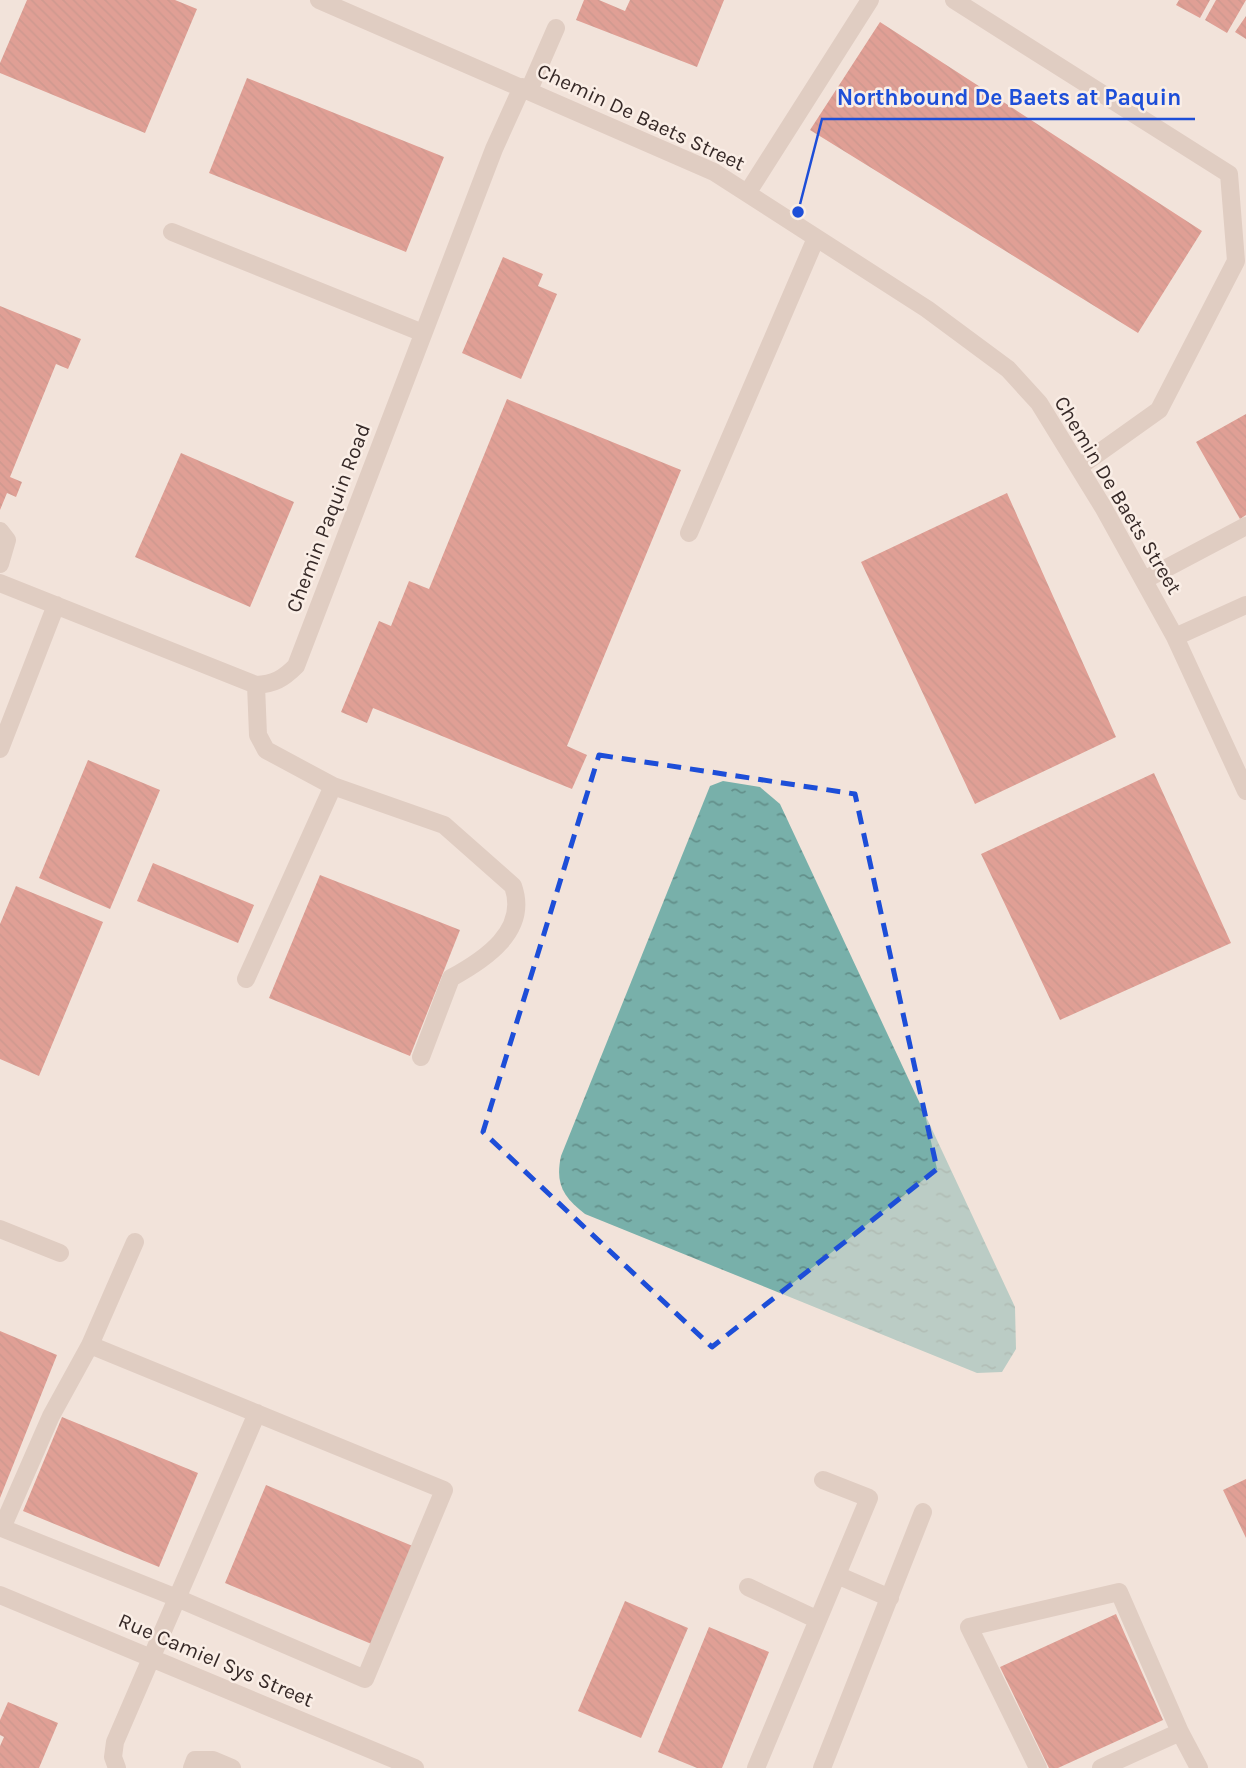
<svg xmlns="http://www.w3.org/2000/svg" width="1246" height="1768" viewBox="0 0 1246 1768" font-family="Karla,sans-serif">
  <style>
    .water { fill: url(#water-ripples) }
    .building { fill: url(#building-back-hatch) }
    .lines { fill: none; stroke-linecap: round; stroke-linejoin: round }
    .minor { stroke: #cbb1a5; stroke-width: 18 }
    .marked { fill: none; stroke: #1d4ed8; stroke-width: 5; stroke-dasharray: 14 9; stroke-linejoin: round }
    .labels { text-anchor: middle; stroke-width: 5; stroke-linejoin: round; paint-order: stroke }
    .street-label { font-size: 21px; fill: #362927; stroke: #faeee6 }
    .leader { fill: none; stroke: #1d4ed8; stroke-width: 2.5 }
    .callout-dot { fill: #1d4ed8; stroke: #faeee6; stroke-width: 2.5 }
    .callout-label { font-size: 23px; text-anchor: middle; font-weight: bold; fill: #1d4ed8; stroke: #faeee6; stroke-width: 5; stroke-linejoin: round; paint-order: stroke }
  </style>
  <defs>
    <pattern id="water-ripples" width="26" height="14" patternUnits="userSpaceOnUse" patternTransform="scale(1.75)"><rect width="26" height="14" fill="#78b0aa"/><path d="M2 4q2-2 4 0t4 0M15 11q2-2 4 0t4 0" fill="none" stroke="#638f8a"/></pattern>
    <pattern id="building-back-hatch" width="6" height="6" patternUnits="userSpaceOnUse" patternTransform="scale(1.75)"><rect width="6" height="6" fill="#ca4d40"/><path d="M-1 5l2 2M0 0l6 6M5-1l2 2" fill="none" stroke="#a54036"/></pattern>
  </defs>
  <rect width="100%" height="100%" fill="#f2e3da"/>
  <!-- water -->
  <path class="water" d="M723,781l37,6 20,17 235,503 1,42 -14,23 -25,1 -392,-159c-22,-17 -30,-30 -24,-58l149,-370z"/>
  <!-- building -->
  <path class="building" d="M27,0h148l22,9 -52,124 -145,-60v-10z
    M584,0h15l26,11 5,-11h94l-27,67 -121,-47z
    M1179,0h31l-10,18 -24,-13z
    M1216,0h30l-19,33 -22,-13z
    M1246,16v23l-11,-7z
    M880,22l322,209 -64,102 -328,-203z
    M247,78l197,79 -38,95 -197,-79z
    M503,257l40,17 -5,12 19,8 -36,85 -59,-26z
    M0,306l81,33 -13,30 -12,-5 -46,113 12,5 -6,15 -9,-4 -7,17z
    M507,399l174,71 -114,276 20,9 -15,34 -199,-81 -6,15 -26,-11 38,-91 12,5 18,-45 20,8z
    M1246,414v101l-6,4 -44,-77z
    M181,453l113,49 -44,105 -115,-50z
    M1007,493l109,244 -141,67 -114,-242z
    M88,760l72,30 -50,119 -71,-31z
    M1154,773l77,170 -171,77 -79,-166z
    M153,863l101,42 -16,38 -101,-42z
    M320,875l140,55 -50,126 -141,-58z
    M16,886l87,36 -64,154 -39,-17v-135z
    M0,1331l57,24 -57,143z
    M62,1417l136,56 -39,94 -136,-56z
    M1246,1479v59l-23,-48z
    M266,1485l149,62 -41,98 -149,-62z
    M625,1601l63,27 -47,110 -63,-27z
    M1116,1614l47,106 -105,48h-9l-49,-101z
    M709,1627l60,25 -47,116h-25l-39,-16z
    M8,1702l50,21 -19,45h-39v-22l4,-9 -4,-2v-15z"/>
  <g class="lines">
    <!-- minor -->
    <path class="minor" d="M319,0l395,172 213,137 81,60 31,34 64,104 72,130 71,154
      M954,0l275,174 7,87 -77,149 -80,57
      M529,90l27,-62
      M748,192l122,-192
      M172,232l251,101
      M0,531l7,9 -7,24
      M689,533l127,-295
      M1144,580l102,-54
      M0,583l256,102c18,-1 27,-6 40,-19l198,-517 28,-62
      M1175,637l71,-32
      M256,685l2,50 8,15 67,36 111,39 69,61c16,45 -29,74 -62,92l-30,79
      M0,749l56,-144
      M246,979l87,-193
      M0,1229l60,24
      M90,1345l354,145 -79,189 -188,-81 -175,-70 49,-112 39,-71 45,-103
      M837,1575l53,23
      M748,1587l70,33
      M0,1595l415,173
      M117,1768l-4,-11 2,-15 142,-329
      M192,1768l3,-8h18l19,8
      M756,1768l113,-270 -46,-18
      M822,1768l101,-256
      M1038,1768l-69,-141 150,-35 61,140
      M1101,1768l79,-36 19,36"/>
  </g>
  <!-- marked area -->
  <path d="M0 0H1246V1768H0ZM599,755l256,39 82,375 -225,178 -229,-215z" fill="#f2e3da" fill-opacity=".55" fill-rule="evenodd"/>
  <path class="marked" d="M599,755l256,39 82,375 -225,178 -229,-215z"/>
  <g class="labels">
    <!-- street labels -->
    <g class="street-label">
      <text transform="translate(641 117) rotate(25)" y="7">Chemin De Baets Street</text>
      <text transform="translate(1118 495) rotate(59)" y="7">Chemin De Baets Street</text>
      <text transform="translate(328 518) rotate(-69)" y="7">Chemin Paquin Road</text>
      <text transform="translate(216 1660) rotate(23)" y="7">Rue Camiel Sys Street</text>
    </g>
  </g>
  <!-- callouts -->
  <path class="leader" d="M798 212L822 119H1195"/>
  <circle class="callout-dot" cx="798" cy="212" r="7"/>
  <g class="callout-label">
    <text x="1009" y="105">Northbound De Baets at Paquin</text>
  </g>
</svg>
